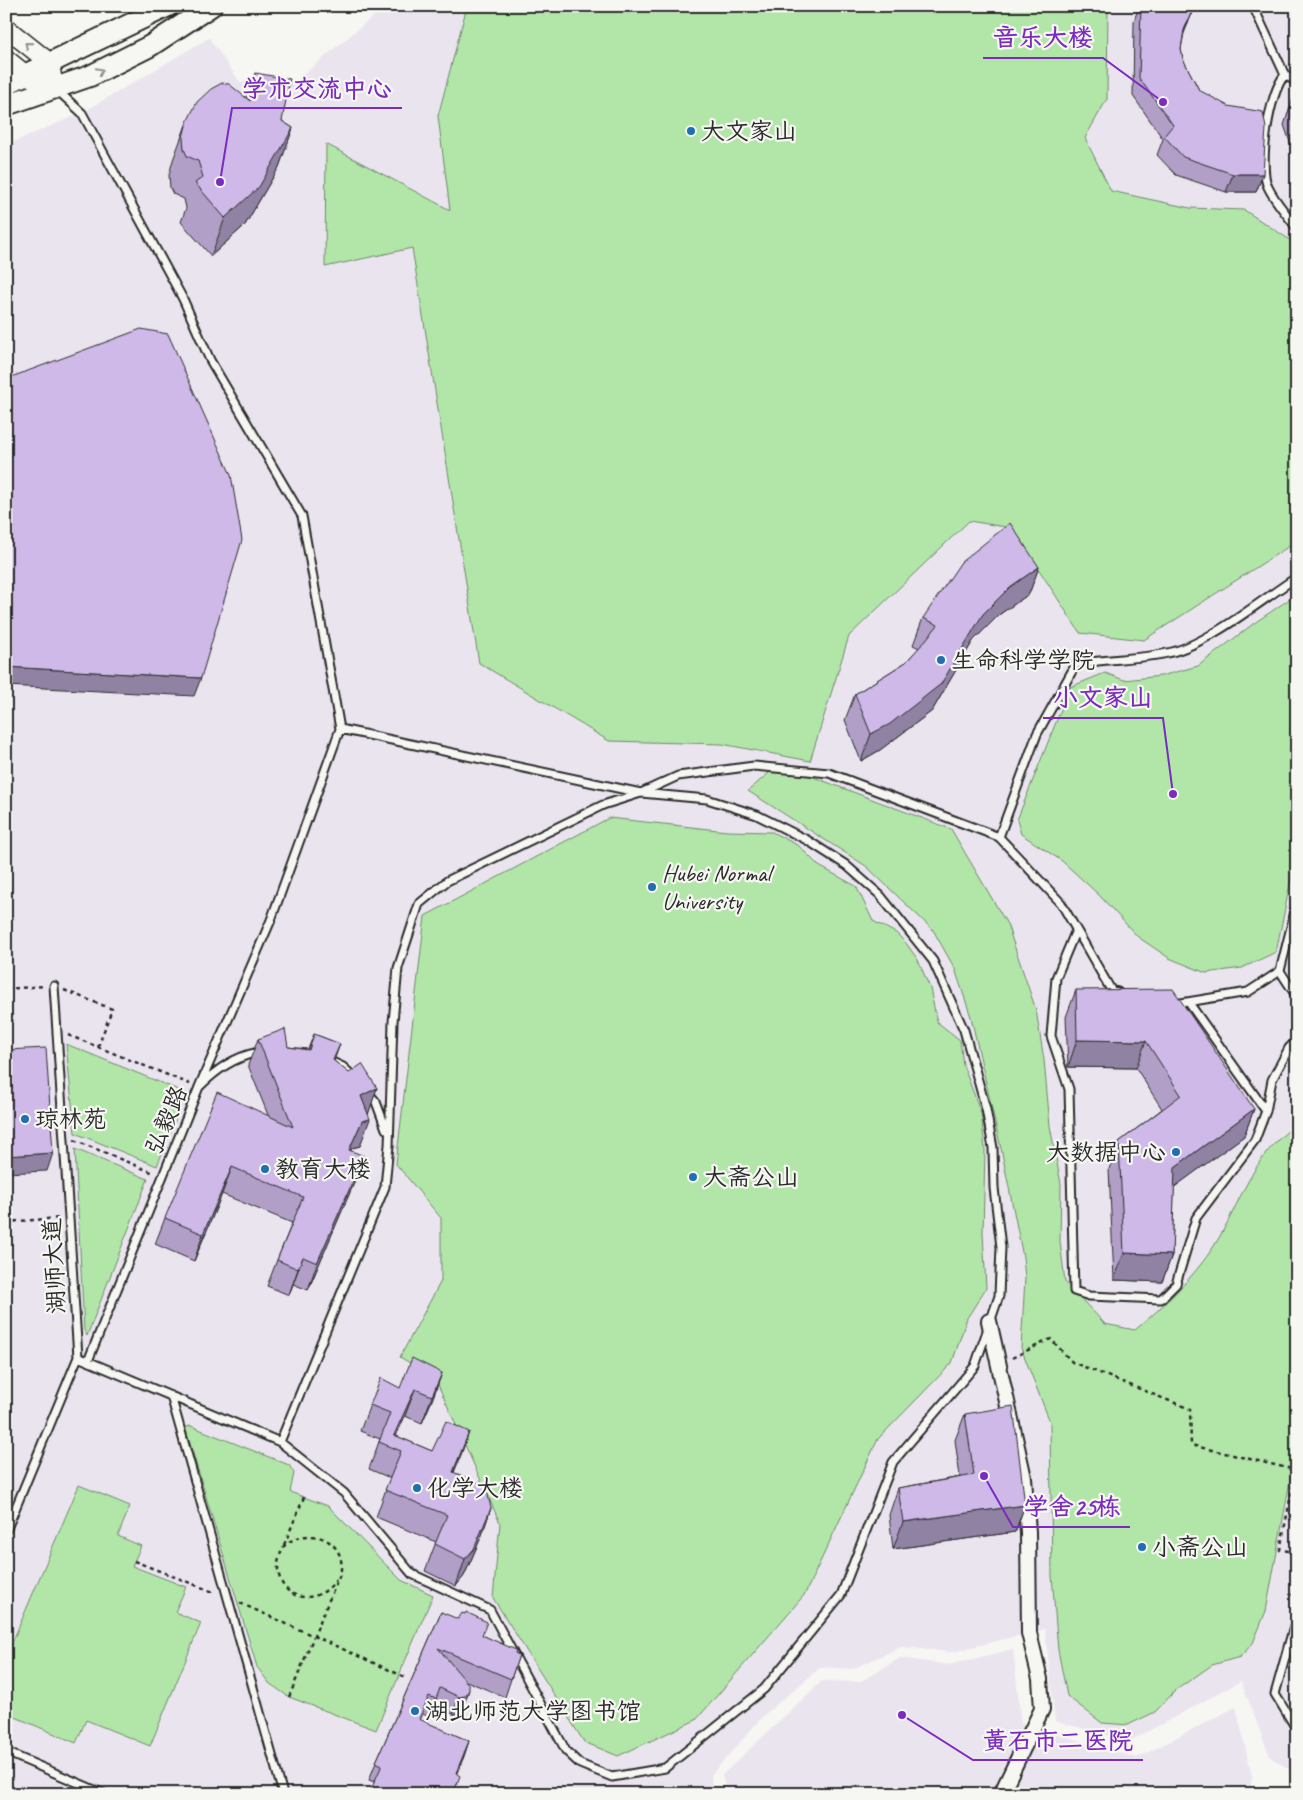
<svg xmlns="http://www.w3.org/2000/svg" width="1303" height="1800" viewBox="0 0 1303 1800" font-family="Caveat,'LXGW WenKai TC',sans-serif">
  <style>
    .built { fill: #eae4ef }
    .green { fill: #b2e6a8; stroke: #6e886a }
    .lines { fill: none; stroke-linecap: round; stroke-linejoin: round }
    .service-casing { stroke: #2b2b2b; stroke-width: 11 }
    .minor-casing { stroke: #2b2b2b; stroke-width: 18 }
    .tertiary-casing { stroke: #2b2b2b; stroke-width: 21 }
    .secondary-casing { stroke: #2b2b2b; stroke-width: 24 }
    .path { stroke: #2b2b2b; stroke-width: 2.5; stroke-dasharray: 4 4; stroke-linecap: butt }
    .service { stroke: #f6f6f2; stroke-width: 7 }
    .minor { stroke: #f6f6f2; stroke-width: 14 }
    .tertiary { stroke: #f6f6f2; stroke-width: 18 }
    .secondary { stroke: #f6f6f2; stroke-width: 20 }
    .wall { fill: #b19fc8; stroke: #2b2b2b }
    .shaded-wall { fill: #9082a3; stroke: #2b2b2b }
    .building { fill: #ceb9e9; stroke: #2b2b2b }
    .oneway { stroke: #90908e }
    .poi-dot { fill: #1f6fb2; stroke: #f6f6f2; stroke-width: 2 }
    .labels { text-anchor: middle; stroke-width: 4.5; stroke-linejoin: round; paint-order: stroke }
    .poi-label { font-size: 24px; fill: #2b2b2b; stroke: #f6f6f2; text-anchor: start }
    .street-label { font-size: 24px; fill: #2b2b2b; stroke: #f6f6f2 }
    .leader { fill: none; stroke: #7b2cbf; stroke-width: 2 }
    .callout-dot { fill: #7b2cbf; stroke: #f6f6f2; stroke-width: 2 }
    .callout-label { font-size: 25px; text-anchor: middle; font-weight: bold; fill: #7b2cbf; stroke: #f6f6f2; stroke-width: 4.5; stroke-linejoin: round; paint-order: stroke }
  </style>
  <rect width="100%" height="100%" fill="#f6f6f2"/>
  <filter id="ink" filterUnits="userSpaceOnUse"><feTurbulence type="fractalNoise" baseFrequency=".02" numOctaves="2"/><feDisplacementMap in="SourceGraphic" scale="10" xChannelSelector="R" yChannelSelector="G"/><feConvolveMatrix kernelMatrix="1 2 1 2 8 2 1 2 1" color-interpolation-filters="sRGB"/></filter>
  <g filter="url(#ink)">
    <!-- built -->
    <path class="built" d="M386,6h911v1768l-27,-17 -29,-76 -111,60 -75,-20 -10,-92 -93,23 -51,-5 -49,22 -31,-2 -56,47 -54,61 1,19h-706v-1649l76,-32 127,-75 31,44 51,3z
      M1013,1649l8,74 116,35 99,-51 16,69 -2,18h-523l-5,-19 100,-94 38,1 40,-24 49,7z"/>
    <!-- green -->
    <path class="green" d="M467,6h641l-1,93 -22,39 26,53 79,17 54,2 51,33 2,5v293l-153,99 -64,-7 -68,-105 -43,-7 -120,115 -39,125 -88,-17 -113,-3 -130,-78 -67,-415 -87,19 1,-123 124,66 -12,-94z
      M1297,594v256l-21,102 -34,16 -36,5 -37,-15 -31,-21 -39,-42 -37,-34 -41,-27 -4,-14 53,-133 35,-14 19,7 37,-4 37,-10 55,-42z
      M792,769l159,60 56,95 29,86 8,50 6,66 11,58 -1,57 5,41 40,42 30,6c27,-22 60,-54 79,-84 28,-44 36,-89 83,-122v319l-31,168 -13,32 -13,14 -28,8 -36,25 -21,22 -27,13 -26,-2 -35,-27 -9,-46 -6,-74 -2,-154 -29,-74 4,-70 -2,-21 -21,-104 -31,-136 -16,-48 -22,-39 -67,-64 -118,-75 22,-19z
      M609,818l118,13 45,1 27,14 20,20 37,20 17,35 23,12 10,10 12,17 12,28 7,34 23,18 3,25 18,48 4,37 -2,83 3,55 -19,30 -15,45 -74,76 -73,155 -109,126 -78,36 -34,-14 -91,-144 7,-75 -65,-145 -35,-21 41,-76v-63l-45,-54 29,-248z
      M66,1044l120,49 -29,73 -82,-33z
      M75,1149l73,30 -61,157 -3,-6z
      M191,1426l98,39 5,8 -4,19 38,14 73,74 32,15 -57,135 -87,-33 -20,-14 -12,-16 -71,-237v-3z
      M79,1485l51,21 -12,30 23,10 -9,20 54,21 -11,25 26,11 -51,123 -64,-26 -10,23 -70,-30v-56z"/>
    <g class="lines">
      <defs>
        <path id="service" d="M1253,6l32,69
          M1285,75c-16,16 -27,92 -17,112 7,15 20,28 29,42
          M1285,75l12,7
          M57,90l25,23 101,186 27,61 92,156 38,213 -69,191 -72,167
          M999,837l38,-103 39,-70c32,-6 64,-4 96,-12 37,-9 91,-53 125,-75
          M1076,930l-20,48 -5,58 18,53 5,202 15,5 72,3 15,-15 20,-66 59,-78 11,-29 6,-31 17,-32 8,-8
          M1280,971l17,26
          M1189,1003l77,108
          M1175,1004l73,-12 32,-21 17,-68
          M330,1061l13,6 13,12
          M368,1092l8,10 10,27
          M389,1147l4,-125 5,-54 21,-64 28,-23 156,-76 38,-12 37,-17 76,-10 75,7 170,64 62,66 50,87 7,2
          M78,1357l202,85 64,51 68,81 78,36 76,141 14,13 32,13 53,-9 99,-79 77,-94 52,-133 82,-96 24,-70 2,-49 -7,-59 -1,-40 -7,-39 -22,-79 -31,-69 -53,-66 -34,-30 -39,-25 -50,-25 -50,-16 -66,-6 -301,-64
          M88,1361l111,-274c17,-17 35,-30 60,-35
          M171,1396l112,398
          M280,1442l105,-255 4,-42
          M6,1531l72,-174 -24,-371
          M1297,1615l-22,79 22,36
          M6,1752l98,42"/>
        <path id="minor" d="M989,1321l35,157 4,54 1,101 11,46 2,30 -41,85"/>
        <path id="tertiary" d="M6,28l44,35 4,26
          M6,59l20,16 28,14"/>
        <path id="secondary" d="M6,84l162,-78
          M6,105l84,-29 60,-30 61,-40"/>
      </defs>
      <!-- service casing -->
      <use href="#service" class="service-casing"/>
      <!-- minor casing -->
      <use href="#minor" class="minor-casing"/>
      <!-- tertiary casing -->
      <use href="#tertiary" class="tertiary-casing"/>
      <!-- secondary casing -->
      <use href="#secondary" class="secondary-casing"/>
      <!-- path -->
      <path class="path" d="M6,989l39,-3
        M64,990l48,19 -14,38
        M68,1035l122,49
        M74,1140l80,33
        M6,1222l54,-4
        M1012,1358l39,-19 21,23 118,47 1,36 105,25 -16,80 17,2
        M284,1545l20,-48
        M134,1561l82,32
        M1297,1578l-5,17 5,1
        M240,1603l165,74
        M289,1697c13,-31 25,-62 38,-92 4,-11 12,-24 14,-36 3,-18 -12,-32 -29,-33 -9,-1 -21,3 -28,10 -3,4 -5,12 -6,17 -2,38 39,45 58,17"/>
      <!-- service -->
      <use href="#service" class="service"/>
      <!-- minor -->
      <use href="#minor" class="minor"/>
      <!-- tertiary -->
      <use href="#tertiary" class="tertiary"/>
      <!-- secondary -->
      <use href="#secondary" class="secondary"/>
    </g>
    <!-- wall -->
    <path class="wall" d="M1139,6h56l-11,27 -3,16 2,10 16,31 64,84 -7,18h-30l-50,-17 -19,-20 6,-16 -30,-43 1,-75z
      M255,73l27,48 11,7 -14,39 -34,58 -34,31 -30,-34 5,-14 -2,-9 -11,-5 -3,-6 -1,-13 4,-15 14,-38 59,-24z
      M1297,96v46l-6,3 -7,-20 9,-27z
      M1039,567l-10,27 -29,20 -27,27 -41,70 -52,39 -19,11 -16,-41 10,-26 51,-32 13,-14 -6,-3 10,-27z
      M1076,990l178,119 -10,27 -70,51 -2,68 -10,27 -48,-2 -5,-111 10,-27 43,-33 -26,-41 -68,-1 -2,-50z
      M314,1034l26,10 -6,17 15,12 28,15 -9,26 -8,32 -8,2 -1,2 3,33 -46,107 -15,-6 -4,11 -22,-9 10,-26 15,-37 -70,-29 -28,67 -39,-17 10,-26 103,-103 -20,-50 10,-26 30,8 20,2z
      M442,1373l-10,27 -10,23 -17,-7 -9,20 36,15 37,-19 -15,40 37,36 -9,27 -18,41 -8,10 -31,-15 11,-29 -60,-25 14,-39 -21,-9 11,-30 -20,-8 10,-26 30,-17z
      M965,1414l60,91 -10,27 -122,17 -4,-34 9,-27 62,-11 -5,-37z
      M441,1612l78,43 -14,42 -41,-17 -1,28 -5,6h-5l-19,-8 -5,11 -6,-3 -3,6 49,21 -6,18 -89,23 -5,-2 7,-18z"/>
    <!-- shaded-wall -->
    <path class="shaded-wall" d="M1194,6h1l-17,42 6,-18z
      M293,128l-14,39 -34,58 -34,31 14,-38z
      M1297,129v13l-6,3z
      M1233,174h30l-7,18h-30z
      M1039,567l-10,27 -29,20 -27,27 -41,70 -52,39 -19,11 10,-27 112,-120 27,-27z
      M6,667l195,11 -7,18 -188,-10z
      M1077,1040l69,1 -10,27 -68,-1z
      M377,1088l-9,27 -7,-19z
      M1254,1109l-10,27 -79,58 10,-27z
      M370,1119l-10,27 -8,2 -13,28 10,-26 13,-29z
      M53,1153l-6,18 -41,2v-17z
      M364,1156l-10,27 -46,107 9,-27z
      M232,1167l-10,27 -28,67 9,-27z
      M1124,1253l48,2 -10,27 -48,-2z
      M303,1257l-10,27 -4,11 9,-26z
      M442,1373l-10,27 -10,23 10,-27z
      M415,1389l-10,27 -14,31 3,-12z
      M469,1432l-9,26 -17,40 10,-26z
      M1025,1505l-10,27 -122,17 10,-27z
      M491,1508l-9,27 -18,41 -8,10 9,-27z
      M469,1690l-6,18 -5,6h-5l6,-17z
      M469,1741l-6,18 -14,32 7,-18z"/>
    <!-- building -->
    <path class="building" d="M1141,6h53l-10,24 -3,19 2,10 16,31 29,16 35,6 3,16 -3,46h-30l-50,-17 -19,-21 9,-11 -34,-47z
      M255,73l35,6 -8,42 11,7 -34,59 -34,31 -30,-35 8,-6 -5,-16 -11,-5 -3,-7 -1,-12 4,-15 10,-20 14,-13 11,-6 7,1 21,17z
      M1297,96v11l-4,-9z
      M141,329l27,5 63,141 11,65 -41,138 -195,-11v-288z
      M1010,523l29,44 -29,20 -27,27 -42,70 -51,40 -19,10 -16,-40 51,-32 18,-20 14,-17 -15,-7 38,-56z
      M1173,989l81,120 -79,58 -3,88 -48,-2 -5,-111 62,-47 -35,-54 -69,-1 -1,-50z
      M285,1029l3,18 21,3 5,-16 26,10 -7,16 16,13 13,-9 15,24 -16,8 9,23 -8,2 -13,29 15,6 -47,107 -14,-6 -5,12 -21,-9 26,-63 -71,-30 -29,67 -38,-16 52,-126 76,35 -35,-88z
      M46,1048l7,105 -47,3v-106z
      M412,1358l30,15 -10,23 -17,-7 -21,46 38,16 14,-30 23,11 -16,40 33,14 5,22 -17,41 -9,10 -30,-15 12,-29 -62,-25 16,-39 -22,-9 11,-29 -20,-8 11,-27 19,10z
      M1013,1406l12,99 -122,17 -5,-34 76,-13 -9,-61z
      M441,1612l17,7 4,-6 3,1 1,-2 21,10 -5,13 34,15 -1,3 4,2 -8,24 -73,-31 31,37v5l-4,6 -6,1 -19,-9 -4,11 -7,-3 -10,23 50,22 -13,32 4,3 -7,18h-84l13,-29 -6,-3z"/>
    <!-- one-way arrows -->
    <defs><path id="oneway-chevron" d="M-2-3.5L2.5 0L-2 3.5" fill="none" stroke-width="1.6" stroke-linecap="round" stroke-linejoin="round" transform="scale(1.25)"/></defs>
    <g class="oneway">
      <use href="#oneway-chevron" transform="translate(28 45) rotate(-141)"/>
      <use href="#oneway-chevron" transform="translate(100 71) rotate(-27)"/>
    </g>
  </g>
  <!-- markers -->
  <g class="poi-dot">
    <circle cx="691" cy="131" r="5"/>
    <circle cx="941" cy="660" r="5"/>
    <circle cx="652" cy="887" r="5"/>
    <circle cx="25" cy="1119" r="5"/>
    <circle cx="1176" cy="1152" r="5"/>
    <circle cx="265" cy="1169" r="5"/>
    <circle cx="693" cy="1177" r="5"/>
    <circle cx="417" cy="1488" r="5"/>
    <circle cx="1142" cy="1547" r="5"/>
    <circle cx="415" cy="1711" r="5"/>
  </g>
  <g class="labels">
    <!-- poi labels -->
    <g class="poi-label">
      <text x="701" y="139">大文家山</text>
      <text x="951" y="668">生命科学学院</text>
      <text x="662" y="881">Hubei Normal<tspan x="662" dy="28">University</tspan></text>
      <text x="35" y="1127">琼林苑</text>
      <text x="1166" y="1160" text-anchor="end">大数据中心</text>
      <text x="275" y="1177">教育大楼</text>
      <text x="703" y="1185">大斋公山</text>
      <text x="427" y="1496">化学大楼</text>
      <text x="1152" y="1555">小斋公山</text>
      <text x="425" y="1719">湖北师范大学图书馆</text>
    </g>
    <!-- street labels -->
    <g class="street-label">
      <text transform="translate(166 1120) rotate(-67)" y="8">弘毅路</text>
      <text transform="translate(54 1266) rotate(-93)" y="8">湖师大道</text>
    </g>
  </g>
  <!-- callouts -->
  <path class="leader" d="M1163 102L1103 58H983M220 182L232 108H402M1173 794L1163 718H1043M984 1476L1013 1527H1130M902 1715L973 1760H1143"/>
  <g class="callout-dot">
    <circle cx="1163" cy="102" r="5"/>
    <circle cx="220" cy="182" r="5"/>
    <circle cx="1173" cy="794" r="5"/>
    <circle cx="984" cy="1476" r="5"/>
    <circle cx="902" cy="1715" r="5"/>
  </g>
  <g class="callout-label">
    <text x="1043" y="46">音乐大楼</text>
    <text x="317" y="97">学术交流中心</text>
    <text x="1103" y="706">小文家山</text>
    <text x="1072" y="1515">学舍25栋</text>
    <text x="1058" y="1749">黄石市二医院</text>
  </g>
  <!-- margin -->
  <rect width="1303" height="1800" fill="none" stroke="#f6f6f2" stroke-width="25"/>
  <rect x="12" y="12" width="1278" height="1775" fill="none" stroke="#2b2b2b" stroke-width="2" filter="url(#ink)"/>
</svg>
